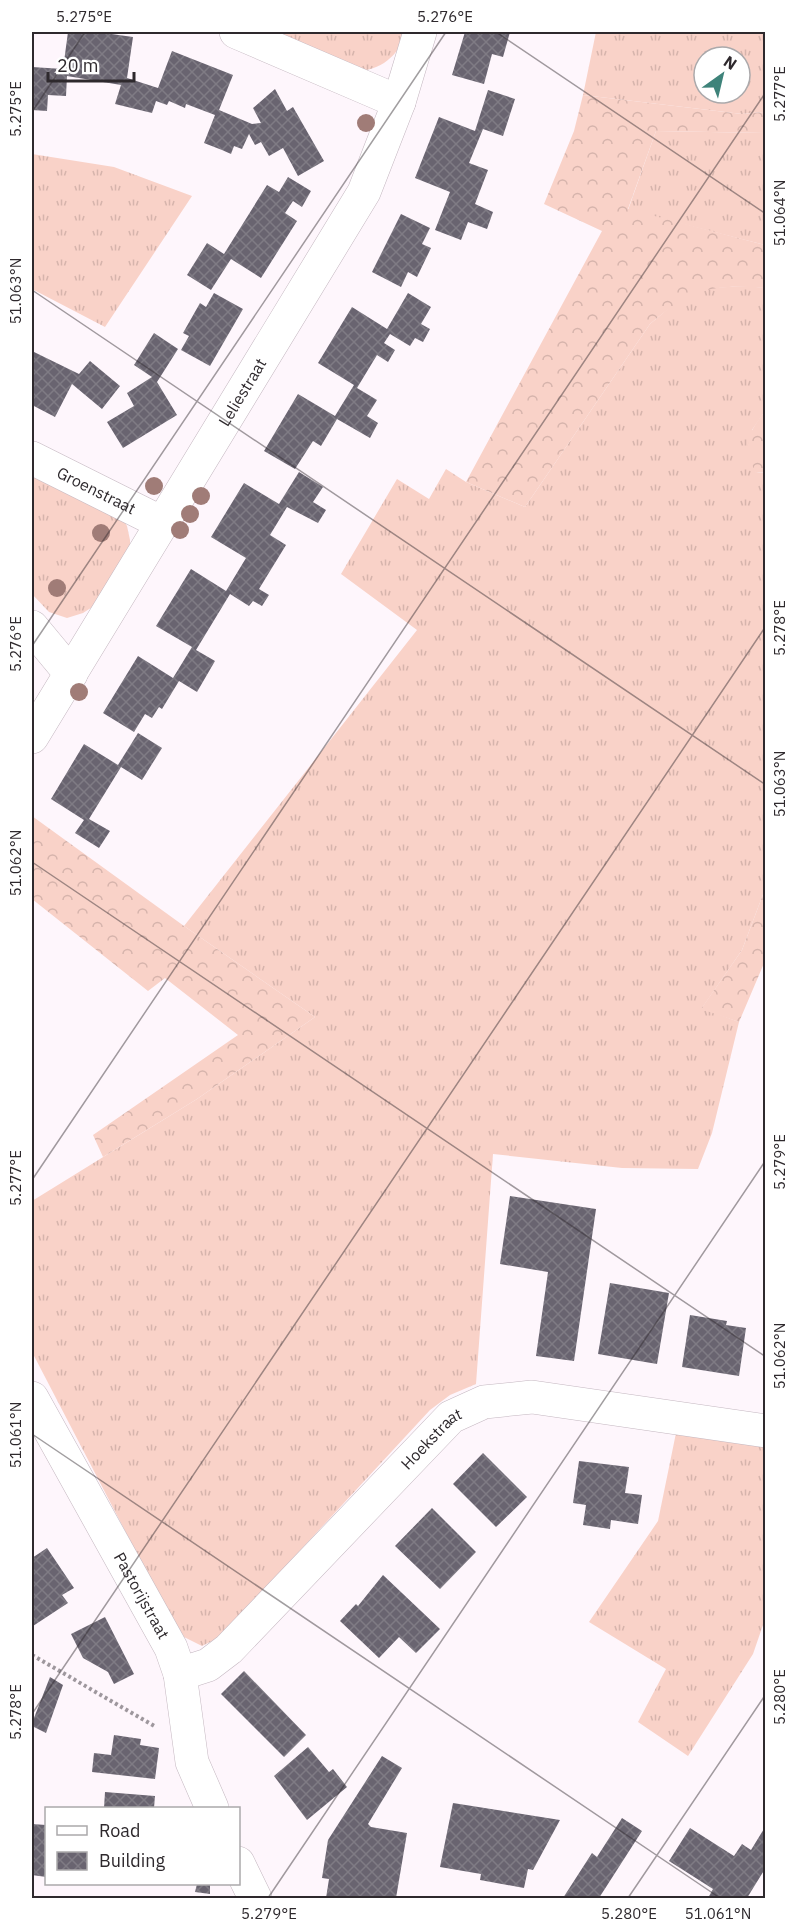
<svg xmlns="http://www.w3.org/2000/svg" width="797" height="1930" viewBox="0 0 797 1930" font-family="'IBM Plex Sans',sans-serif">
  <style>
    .grass { fill: url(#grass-tufts); fill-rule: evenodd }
    .forest { fill: url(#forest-crowns) }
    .building { fill: url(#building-cross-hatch) }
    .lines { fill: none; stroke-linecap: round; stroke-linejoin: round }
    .minor-casing { stroke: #c4b7c0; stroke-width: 34 }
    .path { stroke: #9e979d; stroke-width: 4; stroke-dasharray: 3 3; stroke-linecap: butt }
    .minor { stroke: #fff; stroke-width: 33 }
    .tree { fill: #a07c77 }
    .ticks { fill: none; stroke: #2e292d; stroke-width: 1.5; stroke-opacity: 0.45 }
    .labels { text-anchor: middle; stroke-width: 6; stroke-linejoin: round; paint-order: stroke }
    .street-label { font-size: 16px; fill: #2e292d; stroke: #fff }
    .neatline { fill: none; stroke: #2e292d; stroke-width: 2 }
    .ticks-label { font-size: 15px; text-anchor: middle; fill: #2e292d }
  </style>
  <defs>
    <pattern id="grass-tufts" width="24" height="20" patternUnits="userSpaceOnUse" patternTransform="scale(1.5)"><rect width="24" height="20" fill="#f9d2c8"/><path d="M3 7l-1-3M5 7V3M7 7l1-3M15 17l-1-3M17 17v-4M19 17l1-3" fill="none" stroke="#d6b4ac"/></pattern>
    <pattern id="forest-crowns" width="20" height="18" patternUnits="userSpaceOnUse" patternTransform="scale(1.5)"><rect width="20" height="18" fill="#f9d2c8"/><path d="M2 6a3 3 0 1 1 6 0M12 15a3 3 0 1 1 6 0" fill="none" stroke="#d6b4ac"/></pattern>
    <pattern id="building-cross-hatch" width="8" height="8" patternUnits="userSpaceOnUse" patternTransform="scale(1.5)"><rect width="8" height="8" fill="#696470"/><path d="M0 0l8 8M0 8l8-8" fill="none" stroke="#7f7b84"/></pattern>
  </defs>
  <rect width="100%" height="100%" fill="#fef6fc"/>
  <!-- grass -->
  <path class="grass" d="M258,32h148c-7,24 -26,39 -50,39z
    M596,32h169v80l-23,2 -159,-19zM704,57h36v36h-36z
    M656,131l109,2v112l-137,-35z
    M32,154l82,13 78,29 -87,131 -73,-38z
    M748,286l17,2v123l-13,19 4,43 10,-1 -1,417 -23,61 -40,58 37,14 -27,111 -14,36 -76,-1 -129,-14 -17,230 -26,11 -20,15 -210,227 -18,9 -18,-9 -24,-39 -128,-246v-151l165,-102 118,-82 -131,-91 233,-296 -76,-56 56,-95 32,20 17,-30 20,13 59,25 125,-183 26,-22 30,-14z
    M32,466l86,45 9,15 3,14v13l-30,49 -17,11 -16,5 -18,-6 -17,-18z
    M676,1433l89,14v172l-12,35 -65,102 -50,-34 28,-53 -77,-47 69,-101z"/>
  <!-- forest -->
  <path class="forest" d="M583,95l159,19 23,-2v21l-109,-2 -28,78 137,36v43c-54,-4 -73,1 -115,36l-125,183 -59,-25 136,-251 -58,-27 30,-73z
    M765,411v61l-9,1c-14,-28 -9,-38 9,-62z
    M32,816l152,110 131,91 -118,82 -94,58 -10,-22 145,-100 -73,-57 -17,13 -116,-92z
    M765,889v72l-26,61 -38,-13 41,-59z"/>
  <!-- building -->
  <path class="building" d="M68,32h29l36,5 -6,41 31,10 14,-37 61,24 -14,35 33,14 9,-1 -8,-15 22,-19 12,22 6,-4 31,54 -26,15 -15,-28 -14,8 -8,-14 -6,3 -6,-11 -7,15 -8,-3 -3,8 -9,-4 -18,-7 11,-28 -29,-11 -1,4 -16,-7 -2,4 -11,-4 -4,12 -37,-9 6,-19 -54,-9 -1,20 -18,-1 -1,16 -15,-1v-43l31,2z
    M465,32h45l-7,25 -11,-3 -8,30 -32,-9z
    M488,90l27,9 -12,37 -20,-7 -14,34 19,7 -13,34 18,8 -6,17 -19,-7 -7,18 -26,-10 15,-38 -35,-14 24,-61 36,14z
    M288,177l23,14 -9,16 -9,-6 -8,12 12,8 -36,57 -30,-19 -20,31 -24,-15 20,-32 17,11 43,-69 12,7z
    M401,214l29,14 -8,16 9,4 -14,29 -9,-5 -7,15 -29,-15z
    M214,293l29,16 -33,57 -29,-16 8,-14 -6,-3 17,-30 6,4z
    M408,293l23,14 -10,17 9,5 -7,13 -8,-4 -5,8 -20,-12 -6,9 11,7 -7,12 -11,-7 -20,33 20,12 -10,16 11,7 -8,15 -33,-19 -16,27 -8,-5 -18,28 -31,-18 34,-57 37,22 19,-31 -36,-22 34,-56 35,22z
    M154,333l24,16 -21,33 20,33 -54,33 -16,-26 27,-16 -7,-13 25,-16 -18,-12z
    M32,351l47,23 11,-13 30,25 -18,23 -30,-25 -17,33 -23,-12z
    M299,472l24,15 -10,15 13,8 -8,13 -31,-16 -17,28 16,10 -27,44 10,6 -7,11 -9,-5 -4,5 -19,-12 -34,56 19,11 -18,31 -18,-11 -17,28 -3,-2 -7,11 -7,-4 -11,18 -31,-19 35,-57 35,22 19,-31 -36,-21 35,-57 35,22 20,-33 -35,-21 33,-54 35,21z
    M138,733l24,15 -20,32 -21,-13 -32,52 21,12 -11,17 -24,-15 9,-13 -33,-21 33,-55 34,21z
    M510,1196l86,13 -22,152 -38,-5 12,-84 -48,-8z
    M610,1283l59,10 -12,71 -59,-10z
    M690,1315l37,6 -1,4 20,3 -7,48 -57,-9z
    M483,1453l44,44 -31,30 -43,-43z
    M579,1461l50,6 -4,26 17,2 -4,29 -27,-4 -1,9 -27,-4 3,-20 -13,-2z
    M432,1508l44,44 -36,37 -45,-43z
    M47,1548l27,40 -12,7 6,8 -35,23 -1,-68z
    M383,1575l57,54 -24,24 -17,-16 -20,21 -39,-37 16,-17 2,2z
    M105,1617l29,57 -20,10 -6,-12 -25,-14 -12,-24z
    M244,1671l62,64 -22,22 -63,-63z
    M50,1677l13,8 -17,48 -14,-7v-3z
    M114,1735l27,4 -1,6 19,3 -4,31 -63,-7 2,-19 17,2z
    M308,1747l21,25 4,-3 14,18 -40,33 -33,-44z
    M382,1756l20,12 -34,56 3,3 36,6 -11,65h-70l3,-19 -7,-1 6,-38z
    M105,1792l50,4 -1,12h-50z
    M453,1803l107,17 -27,50 -5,-1 -4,19 -44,-8 1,-6 -41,-7z
    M622,1818l20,13 -43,67h-36l29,-45 5,4z
    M32,1824l14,1v52l-14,-2z
    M765,1827v42l-18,29h-39l5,-9 -44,-28 21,-33 44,28 8,-12 9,6z
    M197,1884h13v10l-15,-2z"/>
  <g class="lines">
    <defs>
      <g id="minor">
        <path d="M236,32l163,70"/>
        <path id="s1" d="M32,458l130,65"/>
        <path d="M32,627l39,47"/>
        <path id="s2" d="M32,737l332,-545 35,-90 21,-70"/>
        <path id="s3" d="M32,1398l139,250 9,26 12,88 20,46"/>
        <path id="s4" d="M180,1674l28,-9 21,-16 222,-232 33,-15 48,-5 234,34"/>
        <path d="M238,1863l17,35"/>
      </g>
    </defs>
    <!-- minor casing -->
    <use href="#minor" class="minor-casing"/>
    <!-- path -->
    <path class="path" d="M32,1655l124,72"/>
    <!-- minor -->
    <use href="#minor" class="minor"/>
  </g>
  <!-- trees -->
  <g class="tree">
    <circle cx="366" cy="123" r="9"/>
    <circle cx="154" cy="486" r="9"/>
    <circle cx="201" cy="496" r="9"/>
    <circle cx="190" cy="514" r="9"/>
    <circle cx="180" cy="530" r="9"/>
    <circle cx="101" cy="533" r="9"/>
    <circle cx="57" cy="588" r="9"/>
    <circle cx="79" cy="692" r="9"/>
  </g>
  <!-- ticks -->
  <path class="ticks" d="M496,32l270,182M32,112l53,-80M32,290l734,495M32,646l414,-614M32,862l734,495M32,1180l734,-1088M32,1434l688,464M32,1714l734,-1088M268,1898l498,-738M628,1898l138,-204"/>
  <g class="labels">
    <!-- street labels -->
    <g class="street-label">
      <text dy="6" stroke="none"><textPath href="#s2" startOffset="404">Leliestraat</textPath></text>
      <text dy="6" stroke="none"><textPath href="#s1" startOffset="72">Groenstraat</textPath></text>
      <text dy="6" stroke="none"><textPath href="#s4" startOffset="348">Hoekstraat</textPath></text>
      <text dy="6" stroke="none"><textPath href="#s3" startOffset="226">Pastorijstraat</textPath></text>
    </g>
  </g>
  <!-- border -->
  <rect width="797" height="1930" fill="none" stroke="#ffffff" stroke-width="66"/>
  <!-- legend -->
  <rect x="45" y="1807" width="195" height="78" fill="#ffffff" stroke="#aba9ab" stroke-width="1.5"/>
  <rect x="57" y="1826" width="30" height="9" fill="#ffffff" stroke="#aba9ab" stroke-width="1.5"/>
  <text x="99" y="1837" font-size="18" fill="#2e292d">Road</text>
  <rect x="57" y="1852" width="30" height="18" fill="url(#building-cross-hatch)" stroke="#aba9ab" stroke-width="1.5"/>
  <text x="99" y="1867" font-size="18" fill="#2e292d">Building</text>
  <!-- north arrow -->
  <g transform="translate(722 75) rotate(34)"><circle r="28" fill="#ffffff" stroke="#aba9ab" stroke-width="1.5"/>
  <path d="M0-4.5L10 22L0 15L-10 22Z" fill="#3e837a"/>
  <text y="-9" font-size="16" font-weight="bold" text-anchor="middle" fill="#2e292d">N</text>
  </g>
  <!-- scale -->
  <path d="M48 72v9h86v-9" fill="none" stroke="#2e292d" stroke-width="3"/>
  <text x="57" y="72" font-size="18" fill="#2e292d" stroke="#ffffff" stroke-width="4.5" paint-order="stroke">20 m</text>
  <rect x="33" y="33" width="731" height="1864" class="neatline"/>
  <g class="ticks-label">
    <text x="84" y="22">5.275°E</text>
    <text x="445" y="22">5.276°E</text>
    <text transform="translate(780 94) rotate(-90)" y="5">5.277°E</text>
    <text transform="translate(16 109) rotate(-90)" y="5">5.275°E</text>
    <text transform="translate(780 213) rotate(-90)" y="5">51.064°N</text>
    <text transform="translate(16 291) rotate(-90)" y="5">51.063°N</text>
    <text transform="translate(780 628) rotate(-90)" y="5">5.278°E</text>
    <text transform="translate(16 644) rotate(-90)" y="5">5.276°E</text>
    <text transform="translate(780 784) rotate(-90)" y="5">51.063°N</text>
    <text transform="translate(16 863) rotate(-90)" y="5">51.062°N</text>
    <text transform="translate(780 1162) rotate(-90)" y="5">5.279°E</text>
    <text transform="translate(16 1178) rotate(-90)" y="5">5.277°E</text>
    <text transform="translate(780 1356) rotate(-90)" y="5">51.062°N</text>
    <text transform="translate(16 1435) rotate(-90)" y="5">51.061°N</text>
    <text transform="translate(780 1697) rotate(-90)" y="5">5.280°E</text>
    <text transform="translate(16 1712) rotate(-90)" y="5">5.278°E</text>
    <text x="269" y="1919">5.279°E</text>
    <text x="629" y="1919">5.280°E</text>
    <text x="718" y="1919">51.061°N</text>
  </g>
</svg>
